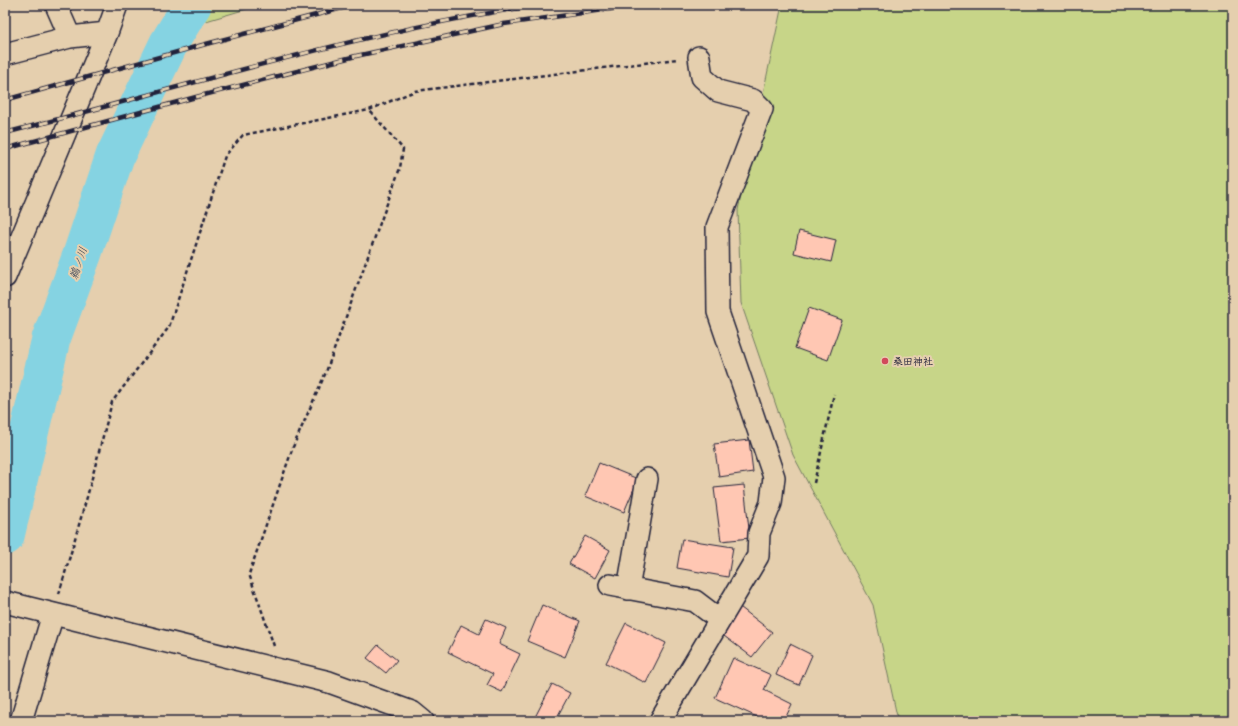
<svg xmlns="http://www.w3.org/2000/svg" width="1238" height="726" viewBox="0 0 1238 726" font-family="'Playpen Sans','Klee One',sans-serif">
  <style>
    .green { fill: #c7d588; stroke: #747c62 }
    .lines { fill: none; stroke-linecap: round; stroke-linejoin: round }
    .river { stroke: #85d3e2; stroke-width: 39 }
    .building { fill: #ffc7b3; stroke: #22223b }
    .minor-casing { stroke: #22223b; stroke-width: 24 }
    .path { stroke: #22223b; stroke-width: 2.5; stroke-dasharray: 4 3; stroke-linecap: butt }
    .minor { stroke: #e5cfae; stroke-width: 21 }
    .rail-casing { stroke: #22223b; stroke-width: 4.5 }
    .rail { stroke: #e5cfae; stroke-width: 3; stroke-dasharray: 9; stroke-linecap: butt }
    .poi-dot { fill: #d1495b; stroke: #e5cfae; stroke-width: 1.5 }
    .labels { text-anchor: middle; stroke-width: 4; stroke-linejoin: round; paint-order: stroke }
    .poi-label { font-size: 10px; font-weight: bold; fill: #22223b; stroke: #e5cfae; text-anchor: start }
    .water-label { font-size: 11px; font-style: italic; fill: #313d54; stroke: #e5cfae }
  </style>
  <rect width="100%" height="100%" fill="#e5cfae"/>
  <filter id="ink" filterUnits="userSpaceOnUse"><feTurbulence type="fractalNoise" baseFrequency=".025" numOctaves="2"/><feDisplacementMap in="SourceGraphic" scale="8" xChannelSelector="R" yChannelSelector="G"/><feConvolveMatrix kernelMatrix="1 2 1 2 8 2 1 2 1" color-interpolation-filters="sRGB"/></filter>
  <g filter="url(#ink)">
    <!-- green -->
    <path class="green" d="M213,5h47l-64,19z
      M782,5h451v716h-335l-25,-116 -80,-150 -52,-152 -3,-93z"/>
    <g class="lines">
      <!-- river -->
      <path class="river" d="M5,536l46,-197 31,-84 33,-99 54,-113 23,-38"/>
    </g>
    <!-- building -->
    <path class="building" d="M799,231l37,9 -5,22 -37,-9z
      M809,308l33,12 -14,40 -33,-12z
      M749,440l4,32 -34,5 -5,-33z
      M599,463l39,16 -14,33 -39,-16z
      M744,485l6,53 -29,3 -7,-53z
      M585,536l25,14 -15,28 -26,-14z
      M682,539l51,8 -5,30 -51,-9z
      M736,604l36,28 -20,25 -36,-27z
      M542,605l38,16 -15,36 -38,-16z
      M486,619l20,9 -7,16 21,10 -18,38 -15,-7 6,-11 -45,-22 13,-27 18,9z
      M626,623l40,20 -20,40 -40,-20z
      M790,644l22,11 -13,30 -23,-10z
      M378,645l19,15 -11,13 -19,-15z
      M733,658l38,17 -7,15 28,14 -8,17h-18l-51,-23z
      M552,684l18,9 -15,28h-22z"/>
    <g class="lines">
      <defs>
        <path id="minor" d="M56,5l14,32
          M5,54l65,-17 37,-4
          M5,277l102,-244 10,-28
          M610,585l85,16 25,19
          M628,589l19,-110
          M5,602l324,80 83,30 11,9
          M21,721l32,-107
          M660,721l98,-165 1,-23 12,-30 3,-26 -56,-165 -1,-85 45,-118 -9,-9 -35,-9 -16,-14 -3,-20"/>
      </defs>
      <!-- minor casing -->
      <use href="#minor" class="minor-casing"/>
      <!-- path -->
      <path class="path" d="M814,483l20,-89
        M59,594l28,-97 25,-95 57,-75 56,-171 18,-21 126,-25 46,-19 262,-32
        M274,646l-25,-72 44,-127 33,-75 74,-204 3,-19 -34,-39"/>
      <!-- minor -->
      <use href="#minor" class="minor"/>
      <defs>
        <path id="rail" d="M5,100l201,-56 148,-39
          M5,133c178,-45 353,-102 535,-128
          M5,149l191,-52 160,-41 148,-32 135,-19"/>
      </defs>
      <!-- rail casing -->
      <use href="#rail" class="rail-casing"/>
      <!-- rail -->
      <use href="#rail" class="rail"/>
    </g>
  </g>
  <!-- markers -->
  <circle class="poi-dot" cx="885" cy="361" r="4"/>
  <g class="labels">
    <!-- poi labels -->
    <g class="poi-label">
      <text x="893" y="365">桑田神社</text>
    </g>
    <!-- water labels -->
    <g class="water-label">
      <text transform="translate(78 263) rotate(-71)" y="4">鵜ノ川</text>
    </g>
  </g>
  <!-- margin -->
  <rect width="1238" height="726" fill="none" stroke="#e5cfae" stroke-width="20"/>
  <rect x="10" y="10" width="1218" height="706" fill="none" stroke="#22223b" stroke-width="1.5" filter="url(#ink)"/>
</svg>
